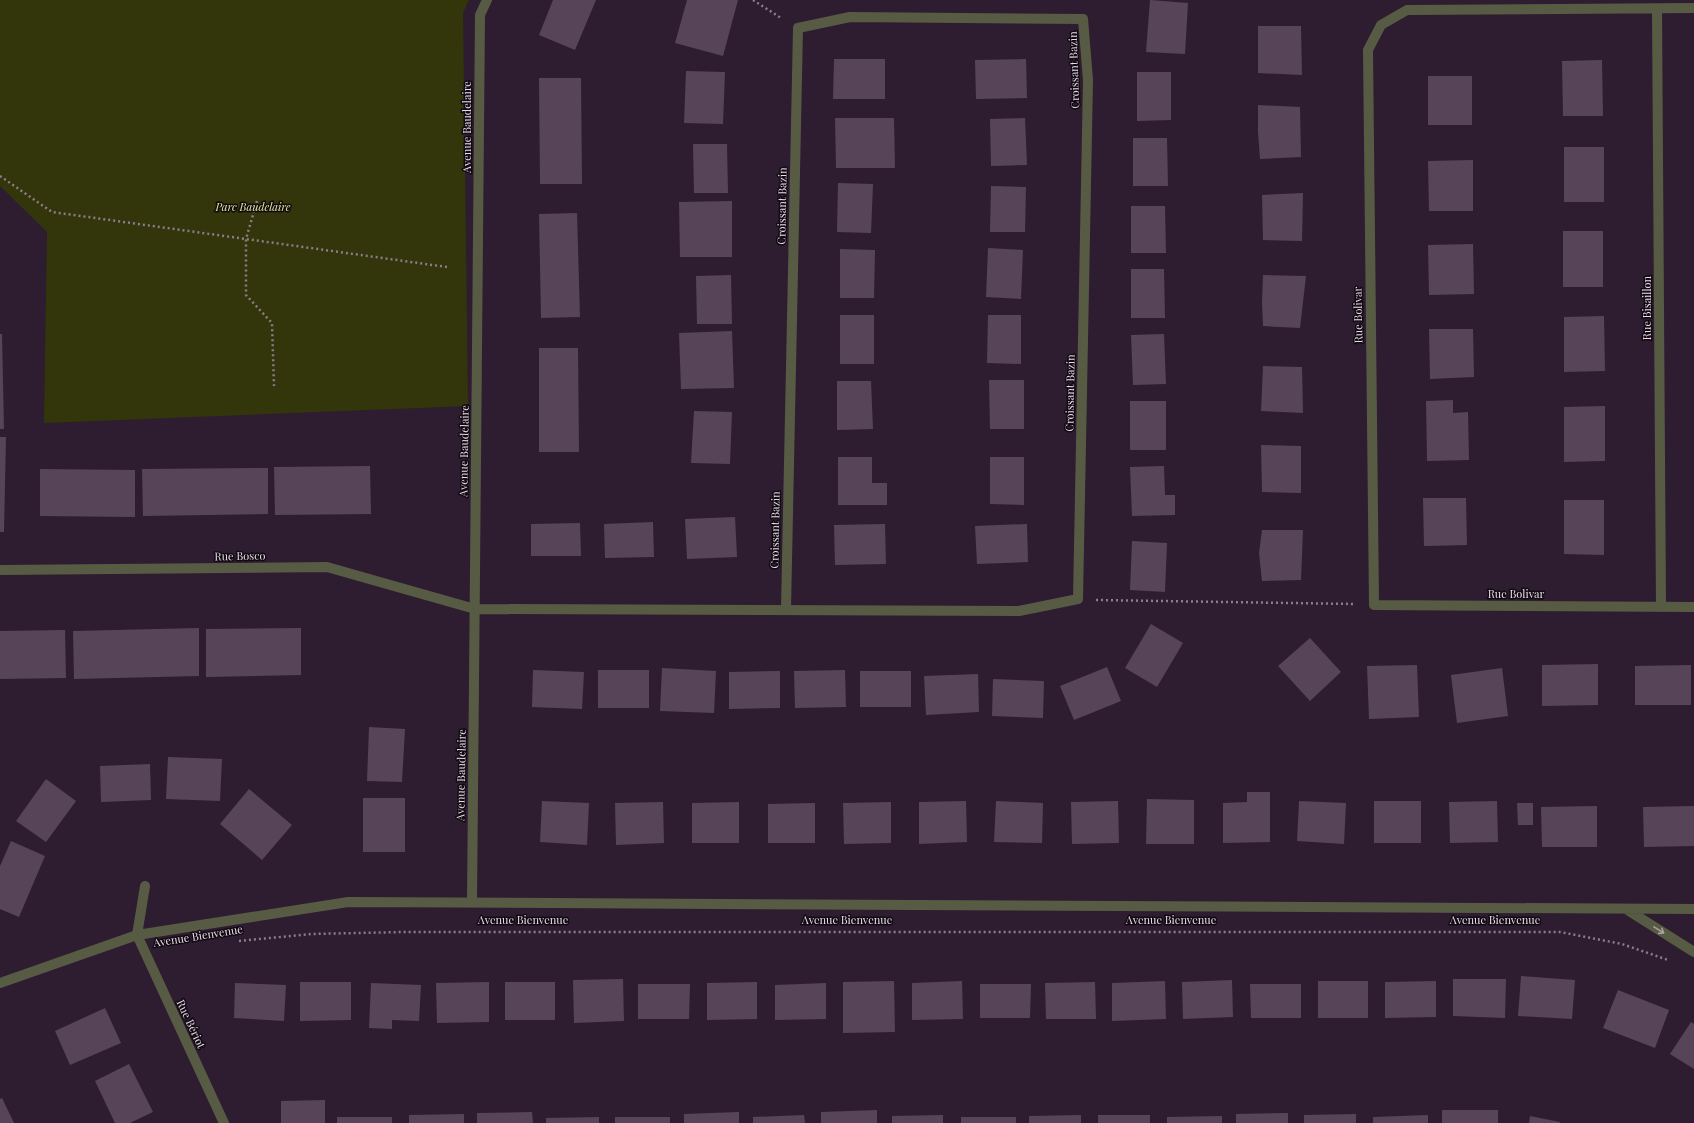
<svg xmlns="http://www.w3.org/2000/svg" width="1694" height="1123" viewBox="0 0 1694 1123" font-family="'Playfair Display',serif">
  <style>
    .green { fill: #33360a }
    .building { fill: #574458 }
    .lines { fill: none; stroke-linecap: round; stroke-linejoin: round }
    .path { stroke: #8b7d8c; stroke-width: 2.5; stroke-dasharray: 2 3; stroke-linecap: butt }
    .minor { stroke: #585b44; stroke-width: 10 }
    .oneway { stroke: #a7a29e }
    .labels { text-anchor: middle; stroke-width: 3; stroke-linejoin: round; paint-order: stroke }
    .street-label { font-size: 11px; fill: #e7dce8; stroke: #120a13 }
    .park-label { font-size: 11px; font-style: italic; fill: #e2ec96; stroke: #120a13 }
  </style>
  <rect width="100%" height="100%" fill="#2e1d30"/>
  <!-- green -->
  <path class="green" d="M0,0h469l-6,13 5,393 -424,17 3,-191 -47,-46z"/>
  <!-- building -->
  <path class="building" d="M553,0h43l-21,50 -36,-15z
    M687,0h51l-15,56 -48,-13z
    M1150,0l38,3 -3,51 -39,-2z
    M1258,26h43l1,49 -44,-2z
    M834,59h51v40h-52z
    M1026,59l1,39 -51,1 -1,-39z
    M1602,60l1,56h-40l-1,-55z
    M686,71l39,1 -2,52 -39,-1z
    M1137,72h34v48l-34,1z
    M1428,76h44v49h-44z
    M539,78h42l1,106h-42z
    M1258,105l42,2 1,50 -41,2 -2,-27z
    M835,118h59l1,50h-59z
    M1025,118l2,47 -36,1 -1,-47z
    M1133,138h34l1,48h-35z
    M693,144h34l1,49h-34z
    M1564,147h40v55h-40z
    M1473,160v51h-44l-1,-50z
    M838,183l35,1 -2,49 -34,-1z
    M991,186l35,1 -1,45h-35z
    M1303,193l-1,48 -39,-1 -1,-45z
    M732,201v56h-52l-1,-55z
    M1131,206h34l1,47h-35z
    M577,213l3,104 -39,1 -2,-104z
    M1563,231h40v56h-40z
    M1473,244l1,50 -45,1 -1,-50z
    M988,248l35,2 -2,49 -35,-2z
    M840,249l35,1 -1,48h-34z
    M1131,269h33l1,49h-34z
    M731,275l1,49h-35l-1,-48z
    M1263,275l43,1 -6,52 -37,-2 -1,-24z
    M840,315h34v49h-34z
    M988,315h33v49l-34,-1z
    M1604,316l1,55 -41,1v-55z
    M1429,329h44l1,48 -44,2z
    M732,331l2,57 -53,1 -2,-56z
    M0,334h2l2,95h-4z
    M1164,334l2,50 -33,1 -2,-50z
    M539,348h39l1,104h-40z
    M1263,366l39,1 1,46 -42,-2z
    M989,380h35v49h-34z
    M837,381h34l2,48 -36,1z
    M1453,400v13l15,-1 1,48 -42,1 -1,-60z
    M1130,401h36v49h-36z
    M1605,406v55l-41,1v-55z
    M694,411l38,1 -2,52 -39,-1z
    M0,437h6l-2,95h-4z
    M1261,445l40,1v47l-39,-1z
    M838,457h34v26h15v22h-49z
    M990,457h34v48l-34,-1z
    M370,466l1,48 -96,1 -1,-48z
    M1164,466l1,29h10v20l-43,1 -2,-49z
    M268,468v46l-125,2 -1,-47z
    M40,469l95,1v47l-95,-1z
    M1423,498h43l1,47 -43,1z
    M1564,500h40v55l-40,-1z
    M735,517l2,40 -50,2 -2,-40z
    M653,522l1,35 -49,1 -1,-34z
    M580,523l1,33h-50v-32z
    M885,524l1,40 -51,1 -1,-40z
    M1027,524l1,38 -51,2 -2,-38z
    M1262,530h41l-2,50 -39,1 -3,-28z
    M1132,541l35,2 -2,49 -35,-2z
    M1151,624l32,19 -26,44 -32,-19z
    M199,628v48l-125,3 -1,-48z
    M301,628v47l-95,2v-48z
    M65,630l1,48 -66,1v-48z
    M1310,638l31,34 -31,29 -32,-35z
    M1598,664v41l-56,1v-41z
    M1417,665l2,52 -50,2 -2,-53z
    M1691,665v40h-56v-39z
    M1107,667l14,34 -47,19 -14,-34z
    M662,668l54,3 -2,42 -54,-2z
    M1502,668l6,48 -51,7 -6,-48z
    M533,670l51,2 -2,37 -50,-2z
    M598,670h51v38h-51z
    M845,670l1,37 -51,1 -1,-37z
    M780,671v37l-51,1v-37z
    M860,671h51v36h-51z
    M978,674l1,38 -53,3 -2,-39z
    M993,679l51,2 -1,37 -51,-2z
    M369,727l36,2 -3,53 -35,-1z
    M168,757l54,2 -2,42 -54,-2z
    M150,764l1,36 -50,2 -1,-36z
    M46,779l30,22 -30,41 -30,-21z
    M249,789l43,36 -30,35 -42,-36z
    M1247,792h23v50l-47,1v-40l24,-1z
    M363,798h42v54h-42z
    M1147,799l47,1v44h-48z
    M542,801l47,2 -2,42 -47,-3z
    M966,801l1,41 -48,2v-42z
    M996,801l47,2 -1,40 -48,-1z
    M1118,801l1,42 -47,1 -1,-42z
    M1299,801l47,2 -2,41 -47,-3z
    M1374,801h47v42h-47z
    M1497,801l1,41 -48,1 -1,-41z
    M663,802l1,41 -48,2 -1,-42z
    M739,802v41h-47v-40z
    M891,802v41l-47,1 -1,-41z
    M815,803v40h-47v-39z
    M1517,803h16v22h-15z
    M1597,806v41h-55l-1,-40z
    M1694,806v40l-50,1 -1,-40z
    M11,841l34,15 -26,61 -19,-8v-43z
    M1521,976l54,4 -3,39 -54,-3z
    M623,979l1,42 -50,2 -1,-43z
    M1453,979h53l-1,39 -52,-2z
    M1232,980l1,37 -50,2 -1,-37z
    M894,981l1,51 -52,1v-51z
    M962,981l1,38 -51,1v-37z
    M1165,981l1,38 -54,2v-38z
    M1318,981h50v37h-50z
    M1436,981v36l-51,1v-36z
    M300,982h51v38l-51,1z
    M489,982v40l-52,1 -1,-40z
    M505,982h50v38h-50z
    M757,982v37l-50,1v-37z
    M1095,982l1,37h-50l-1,-36z
    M235,983l51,2 -2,36 -50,-3z
    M371,983l50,2 -2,36 -27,-1v9l-23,-1z
    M826,983v36l-51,1v-35z
    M638,984h52l-1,35h-51z
    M980,984h51l-1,34h-50z
    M1250,984h51v34h-50z
    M1618,990l51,20 -14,38 -52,-20z
    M105,1008l16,35 -51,22 -15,-34z
    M1691,1022l3,2v45l-24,-15z
    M129,1064l24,48 -23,11h-15l-20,-42z
    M2,1098l12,25h-14v-24z
    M325,1100v23h-44v-22z
    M877,1110v13h-56v-11z
    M1442,1110h56v13h-56z
    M532,1112l1,11h-56v-10z
    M739,1112v11h-55v-9z
    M1288,1113v10h-52v-9z
    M464,1114v9h-55v-8z
    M1356,1114v9h-52v-8z
    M804,1115l1,8h-52v-6z
    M943,1115v8h-51v-7z
    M1081,1115v8h-52v-7z
    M1098,1115h52v8h-52z
    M1428,1115v8h-55v-6z
    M1222,1116v7h-55v-6z
    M1530,1116l30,6v1h-31z
    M337,1117h55v6h-55z
    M599,1117v6h-53v-5z
    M615,1117h55v6h-55z
    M961,1117h55v6h-55z"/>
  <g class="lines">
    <!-- path -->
    <path class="path" d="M753,0l28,18
      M0,176l52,36 395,55
      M257,201l-11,38v56l26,28 2,63
      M1096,600l259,4
      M239,941l72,-7 92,-2h1157l62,12 46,16"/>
    <!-- minor -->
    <path class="minor" d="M1694,8l-287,2 -26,15 -13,25 6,555 320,2
      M1657,9l4,598
      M0,570l327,-3 148,42 544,2 59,-12 10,-519 -5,-61 -233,-2 -52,11 -12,581
      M145,886l-8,49 87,188
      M472,903l8,-888 7,-15
      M1626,909l68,43
      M0,983l137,-48 211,-33 1346,7"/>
  </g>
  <!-- one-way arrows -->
  <defs><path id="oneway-shaft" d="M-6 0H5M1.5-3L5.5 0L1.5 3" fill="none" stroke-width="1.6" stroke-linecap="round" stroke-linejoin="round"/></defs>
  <use class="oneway" href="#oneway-shaft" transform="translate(1659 930) rotate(32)"/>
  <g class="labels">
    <!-- street labels -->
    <g class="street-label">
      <text transform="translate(1074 70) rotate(-92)" y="4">Croissant Bazin</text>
      <text transform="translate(467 127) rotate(-90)" y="4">Avenue Baudelaire</text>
      <text transform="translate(782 206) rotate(-89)" y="4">Croissant Bazin</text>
      <text transform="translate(1647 308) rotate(-90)" y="4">Rue Bisaillon</text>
      <text transform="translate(1358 315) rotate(-91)" y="4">Rue Bolivar</text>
      <text transform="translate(1070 393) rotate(-89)" y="4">Croissant Bazin</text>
      <text transform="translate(464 451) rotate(-89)" y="4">Avenue Baudelaire</text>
      <text transform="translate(775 530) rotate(-89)" y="4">Croissant Bazin</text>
      <text transform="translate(240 556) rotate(-1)" y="4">Rue Bosco</text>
      <text x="1516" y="598">Rue Bolivar</text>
      <text transform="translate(461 775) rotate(-89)" y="4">Avenue Baudelaire</text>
      <text x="523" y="924">Avenue Bienvenue</text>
      <text x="847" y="924">Avenue Bienvenue</text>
      <text x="1171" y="924">Avenue Bienvenue</text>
      <text x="1495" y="924">Avenue Bienvenue</text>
      <text transform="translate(198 936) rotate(-9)" y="4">Avenue Bienvenue</text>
      <text transform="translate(191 1024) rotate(65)" y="4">Rue Bériot</text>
    </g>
    <!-- park labels -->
    <g class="park-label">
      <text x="253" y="211">Parc Baudelaire</text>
    </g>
  </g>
</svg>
